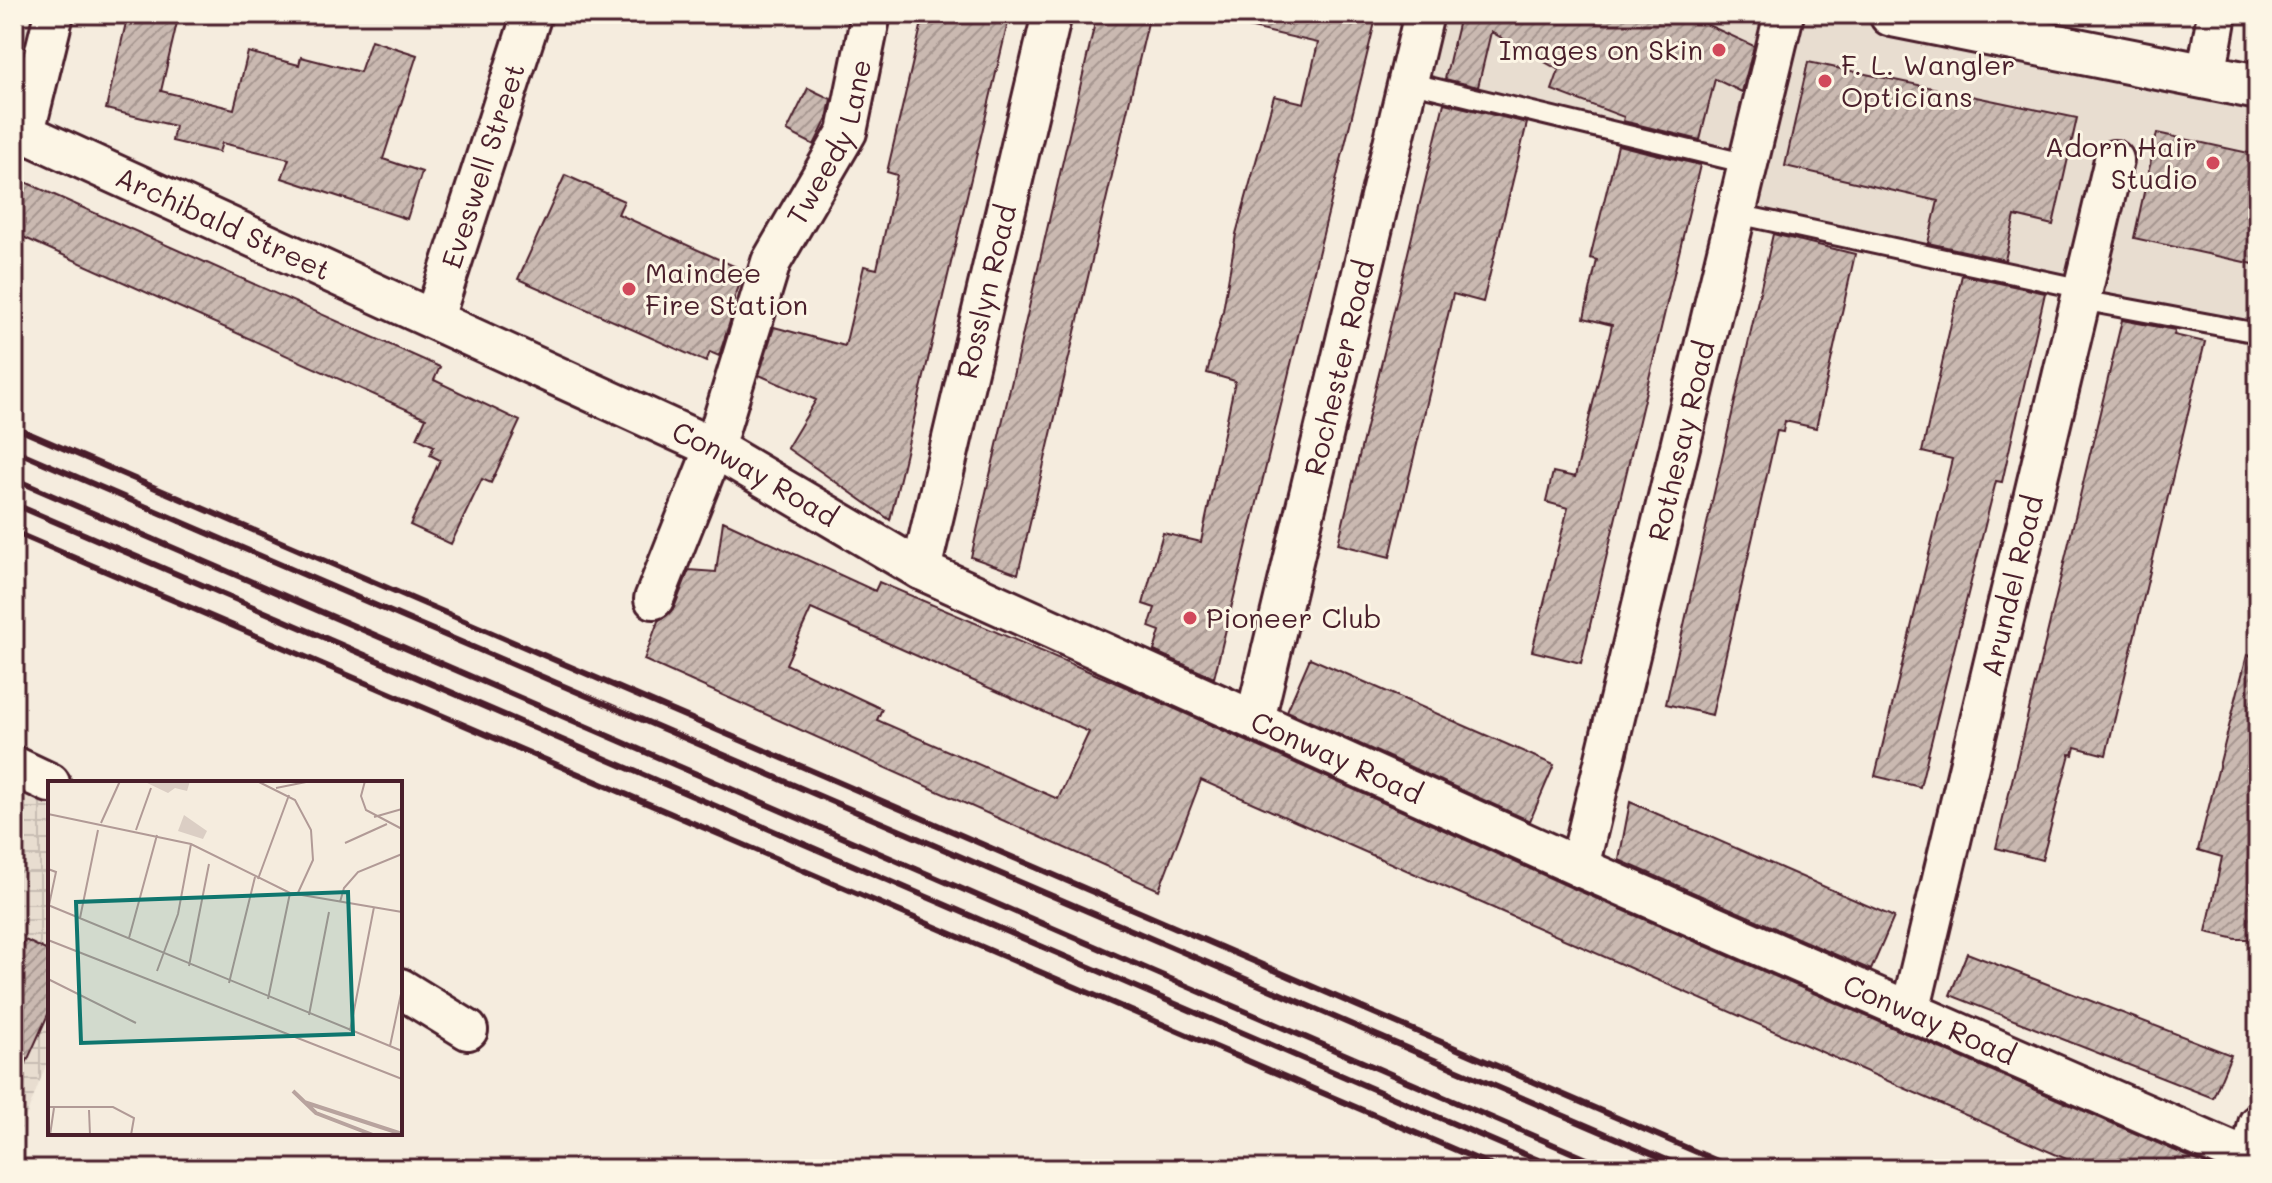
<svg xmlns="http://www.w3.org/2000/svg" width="2272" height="1183" viewBox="0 0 2272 1183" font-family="Mali,sans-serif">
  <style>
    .built { fill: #e8ddd0 }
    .industrial { fill: url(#industrial-grid) }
    .building { fill: url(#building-hatch); stroke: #4a1f2b; stroke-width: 2; fill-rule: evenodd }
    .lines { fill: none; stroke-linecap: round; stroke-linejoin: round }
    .lane-casing { stroke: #4a1f2b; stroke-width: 24 }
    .street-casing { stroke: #4a1f2b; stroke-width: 44 }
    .secondary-casing { stroke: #4a1f2b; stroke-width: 50 }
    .lane { stroke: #fcf5e5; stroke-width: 18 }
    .street { stroke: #fcf5e5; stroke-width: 38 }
    .secondary { stroke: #fcf5e5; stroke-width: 44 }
    .rail { stroke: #4a1f2b; stroke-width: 6 }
    .poi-dot { fill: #d1495b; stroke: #fcf5e5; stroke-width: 3 }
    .labels { text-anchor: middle; stroke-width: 6; stroke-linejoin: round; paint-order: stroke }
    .poi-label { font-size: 28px; fill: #4a1f2b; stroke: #fcf5e5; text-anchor: start }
    .street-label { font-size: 28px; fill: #4a1f2b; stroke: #fcf5e5 }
    .inset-river { fill: none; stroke: #b8a39e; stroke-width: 4 }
    .inset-road { fill: none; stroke: #b19a96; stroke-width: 2 }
    .view { fill: #0f766e; fill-opacity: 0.15; stroke: #0f766e; stroke-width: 4 }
    .inset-edge { fill: none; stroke: #4a1f2b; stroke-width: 4 }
  </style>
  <defs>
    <pattern id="industrial-grid" width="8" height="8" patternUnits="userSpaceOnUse" patternTransform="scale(2)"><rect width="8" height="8" fill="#e8ddd0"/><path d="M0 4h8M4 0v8" fill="none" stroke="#c8bdb3"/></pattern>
    <pattern id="building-hatch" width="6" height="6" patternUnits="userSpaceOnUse" patternTransform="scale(2)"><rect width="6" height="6" fill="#cab9b1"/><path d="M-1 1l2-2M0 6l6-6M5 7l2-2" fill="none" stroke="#a69690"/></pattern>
  </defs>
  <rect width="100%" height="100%" fill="#f5ecde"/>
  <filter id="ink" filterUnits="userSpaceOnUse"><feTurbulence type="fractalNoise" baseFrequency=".0125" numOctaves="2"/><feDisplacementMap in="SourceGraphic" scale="16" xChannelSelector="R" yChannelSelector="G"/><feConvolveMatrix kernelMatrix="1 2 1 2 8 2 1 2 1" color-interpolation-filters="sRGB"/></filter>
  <g filter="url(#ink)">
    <!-- built -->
    <path class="built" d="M1420,14h472l366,73v246l-177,-33 2,-11 -346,-75 11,-50 -340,-82z"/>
    <!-- industrial -->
    <path class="industrial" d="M14,766l36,17v272l-36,92z"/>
    <!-- building -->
    <path class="building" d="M128,14h51l-18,77 73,18 14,-57 51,13 2,-8 59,15 11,-32 46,15 -34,104 39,13 -15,47 -125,-41 7,-19 -67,-16 -3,9 -47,-11 3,-15 -69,-17z
      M924,14h86l-120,506 -103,-72 29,-48 -57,-25 15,-48 71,19 19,-80 13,3 20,-94 -10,-3z
      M1097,14h53l-132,560 -47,-17z
      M1249,14h128l-163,664 -60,-27 6,-20 -11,-4 6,-19 -12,-4 20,-71 38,9 34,-161 -28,-8 16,-62 13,-77 38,-138 30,7 14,-60 -70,-16z
      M1458,14h226l70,32 -12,46 -27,-13 -15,61 -77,-19 1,-4 -72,-27 7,-20 -68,-38 -13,55 -33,-8 15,-63z
      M1808,62l269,56 -24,107 -38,-9 -10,44 -77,-17 10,-42 -153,-35z
      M808,88l23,11 -4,20 -13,26 -27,-14z
      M1444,103l83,20 -44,179 -30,-8 -63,263 -52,-13z
      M2157,133l101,22v110l-124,-27z
      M1618,145l82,20 -119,498 -49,-12 36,-143 -22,-6 7,-30 22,5 37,-152 -28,-7 13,-58 -7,-2z
      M565,175l59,26 -6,13 127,57 -17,43 4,1 -13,41 -9,-4 -4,10 -188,-83z
      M14,177l426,190 -6,13 86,41 -29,62 -9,-4 -31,65 -41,-19 30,-65 -10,-5 4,-9 -17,-8 9,-20 -412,-185z
      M1773,234l82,20 -39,174 -31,-7 -2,11 -6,-1 -65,284 -46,-11z
      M1962,275l83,18 -43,189 -6,-1 -76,306 -45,-11 77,-317 -30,-7z
      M2122,320l53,10 -1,5 31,7 -99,413 -31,-8 -2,8 -3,-1 -28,106 -46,-12z
      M723,521l152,70 4,-9 263,112 428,193 647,282h-128l-888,-389 -42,110 -515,-230 14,-39 16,-13 15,-38 27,2zM811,609l278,123 -31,67 -181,-79 5,-11 -96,-45z
      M2247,655l11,2v245l-8,37h-14l-30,-7 16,-75 -24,-7z
      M1310,658l244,107 -24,56 -243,-110z
      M1630,802l264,115 -23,53 -252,-110z
      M25,940l25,12v58l-36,80v-125z
      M1967,953l264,102 -18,43 -263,-103z"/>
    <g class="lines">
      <defs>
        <path id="lane" d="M1408,82l340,82
          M1737,214l346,75
          M2081,300l177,33"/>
        <g id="street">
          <path d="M2206,77l11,-63"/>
          <path id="s1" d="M14,128l700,320 207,122 658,297 679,296"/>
          <path d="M25,132l29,-118"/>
          <path id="s2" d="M434,318l98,-304"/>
          <path id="s3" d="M921,570l131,-556"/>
          <path id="s4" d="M654,599l60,-151 57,-186 76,-130 24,-118"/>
          <path id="s5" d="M1255,720l169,-706"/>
          <path d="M14,766l36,17"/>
          <path id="s6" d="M1579,867l205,-853"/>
          <path d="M400,988l68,42"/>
          <path id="s7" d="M1910,1012l204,-852"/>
          <path d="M2250,1160l8,-36"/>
        </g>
        <path id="secondary" d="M1892,14l366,73"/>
      </defs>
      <!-- lane casing -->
      <use href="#lane" class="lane-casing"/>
      <!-- street casing -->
      <use href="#street" class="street-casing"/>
      <!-- secondary casing -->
      <use href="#secondary" class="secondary-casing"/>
      <!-- lane -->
      <use href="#lane" class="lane"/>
      <!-- street -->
      <use href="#street" class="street"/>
      <!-- secondary -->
      <use href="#secondary" class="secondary"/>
      <!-- rail -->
      <path class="rail" d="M14,427l1722,742
        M14,450l1674,719
        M14,479l1596,690
        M14,504l1545,665
        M14,532l1486,637"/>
    </g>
  </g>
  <!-- markers -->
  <g class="poi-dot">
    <circle cx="1719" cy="50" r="8"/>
    <circle cx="1825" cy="81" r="8"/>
    <circle cx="2213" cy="163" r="8"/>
    <circle cx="629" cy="289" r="8"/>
    <circle cx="1190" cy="618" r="8"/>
  </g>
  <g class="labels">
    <!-- poi labels -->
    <g class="poi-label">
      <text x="1703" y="60" text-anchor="end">Images on Skin</text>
      <text x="1841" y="75">F. L. Wangler<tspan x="1841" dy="32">Opticians</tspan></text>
      <text x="2197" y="157" text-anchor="end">Adorn Hair<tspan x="2197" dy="32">Studio</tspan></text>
      <text x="645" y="283">Maindee<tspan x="645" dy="32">Fire Station</tspan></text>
      <text x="1206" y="628">Pioneer Club</text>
    </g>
    <!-- street labels -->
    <g class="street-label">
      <text dy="10" stroke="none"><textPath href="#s4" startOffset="492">Tweedy Lane</textPath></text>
      <text dy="10" stroke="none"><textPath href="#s2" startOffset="160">Eveswell Street</textPath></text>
      <text dy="10" stroke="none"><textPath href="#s1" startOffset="230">Archibald Street</textPath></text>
      <text dy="10" stroke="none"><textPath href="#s3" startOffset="286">Rosslyn Road</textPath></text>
      <text dy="10" stroke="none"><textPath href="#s5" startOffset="362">Rochester Road</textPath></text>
      <text dy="10" stroke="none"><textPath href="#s6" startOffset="438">Rothesay Road</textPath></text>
      <text dy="10" stroke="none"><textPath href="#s1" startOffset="818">Conway Road</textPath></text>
      <text dy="10" stroke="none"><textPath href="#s7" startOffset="438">Arundel Road</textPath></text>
      <text dy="10" stroke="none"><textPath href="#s1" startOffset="1466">Conway Road</textPath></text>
      <text dy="10" stroke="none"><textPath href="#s1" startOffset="2114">Conway Road</textPath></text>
    </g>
  </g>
  <!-- overview -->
  <g transform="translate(48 781)">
    <rect width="354" height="354" fill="#f5ecde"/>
    <path d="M95,0h47l-3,10 -12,-3 -7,5z" fill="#dbcec4"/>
    <path d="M136,34l23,16 -4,8 -25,-8z" fill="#dbcec4"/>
    <path class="inset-river" d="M245,310l23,22 57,22M256,321l98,32"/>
    <path class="inset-road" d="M209,0l38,19 16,30 2,30 -16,35M317,0l-4,15 5,14 36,19M228,7l35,-7M0,33l143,30 99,49 112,19M326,36l28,-8M53,42l19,-42M88,49l15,-42M297,62l42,-19M0,88l8,3 -7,33M210,98l31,-84M292,121l4,-14 14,-16 44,-18M0,124l354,146M32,137l18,-88M81,157l28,-103M0,159l354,139M141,185l20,-102M109,190l21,-57 13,-70M0,198l88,44M181,202l26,-106M220,218l22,-106M261,234l20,-103M302,250l24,-124M342,265l12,-57M0,326h65l21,11 -3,17M41,329l1,25M2,354l4,-27"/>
    <path class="view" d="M300,111l5,142 -272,9 -5,-141z"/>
    <rect width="354" height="354" class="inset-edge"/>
  </g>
  <!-- margin -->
  <rect width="2272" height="1183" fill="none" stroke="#fcf5e5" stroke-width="48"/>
  <rect x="24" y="24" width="2224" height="1135" fill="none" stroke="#4a1f2b" stroke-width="3" filter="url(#ink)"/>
</svg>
